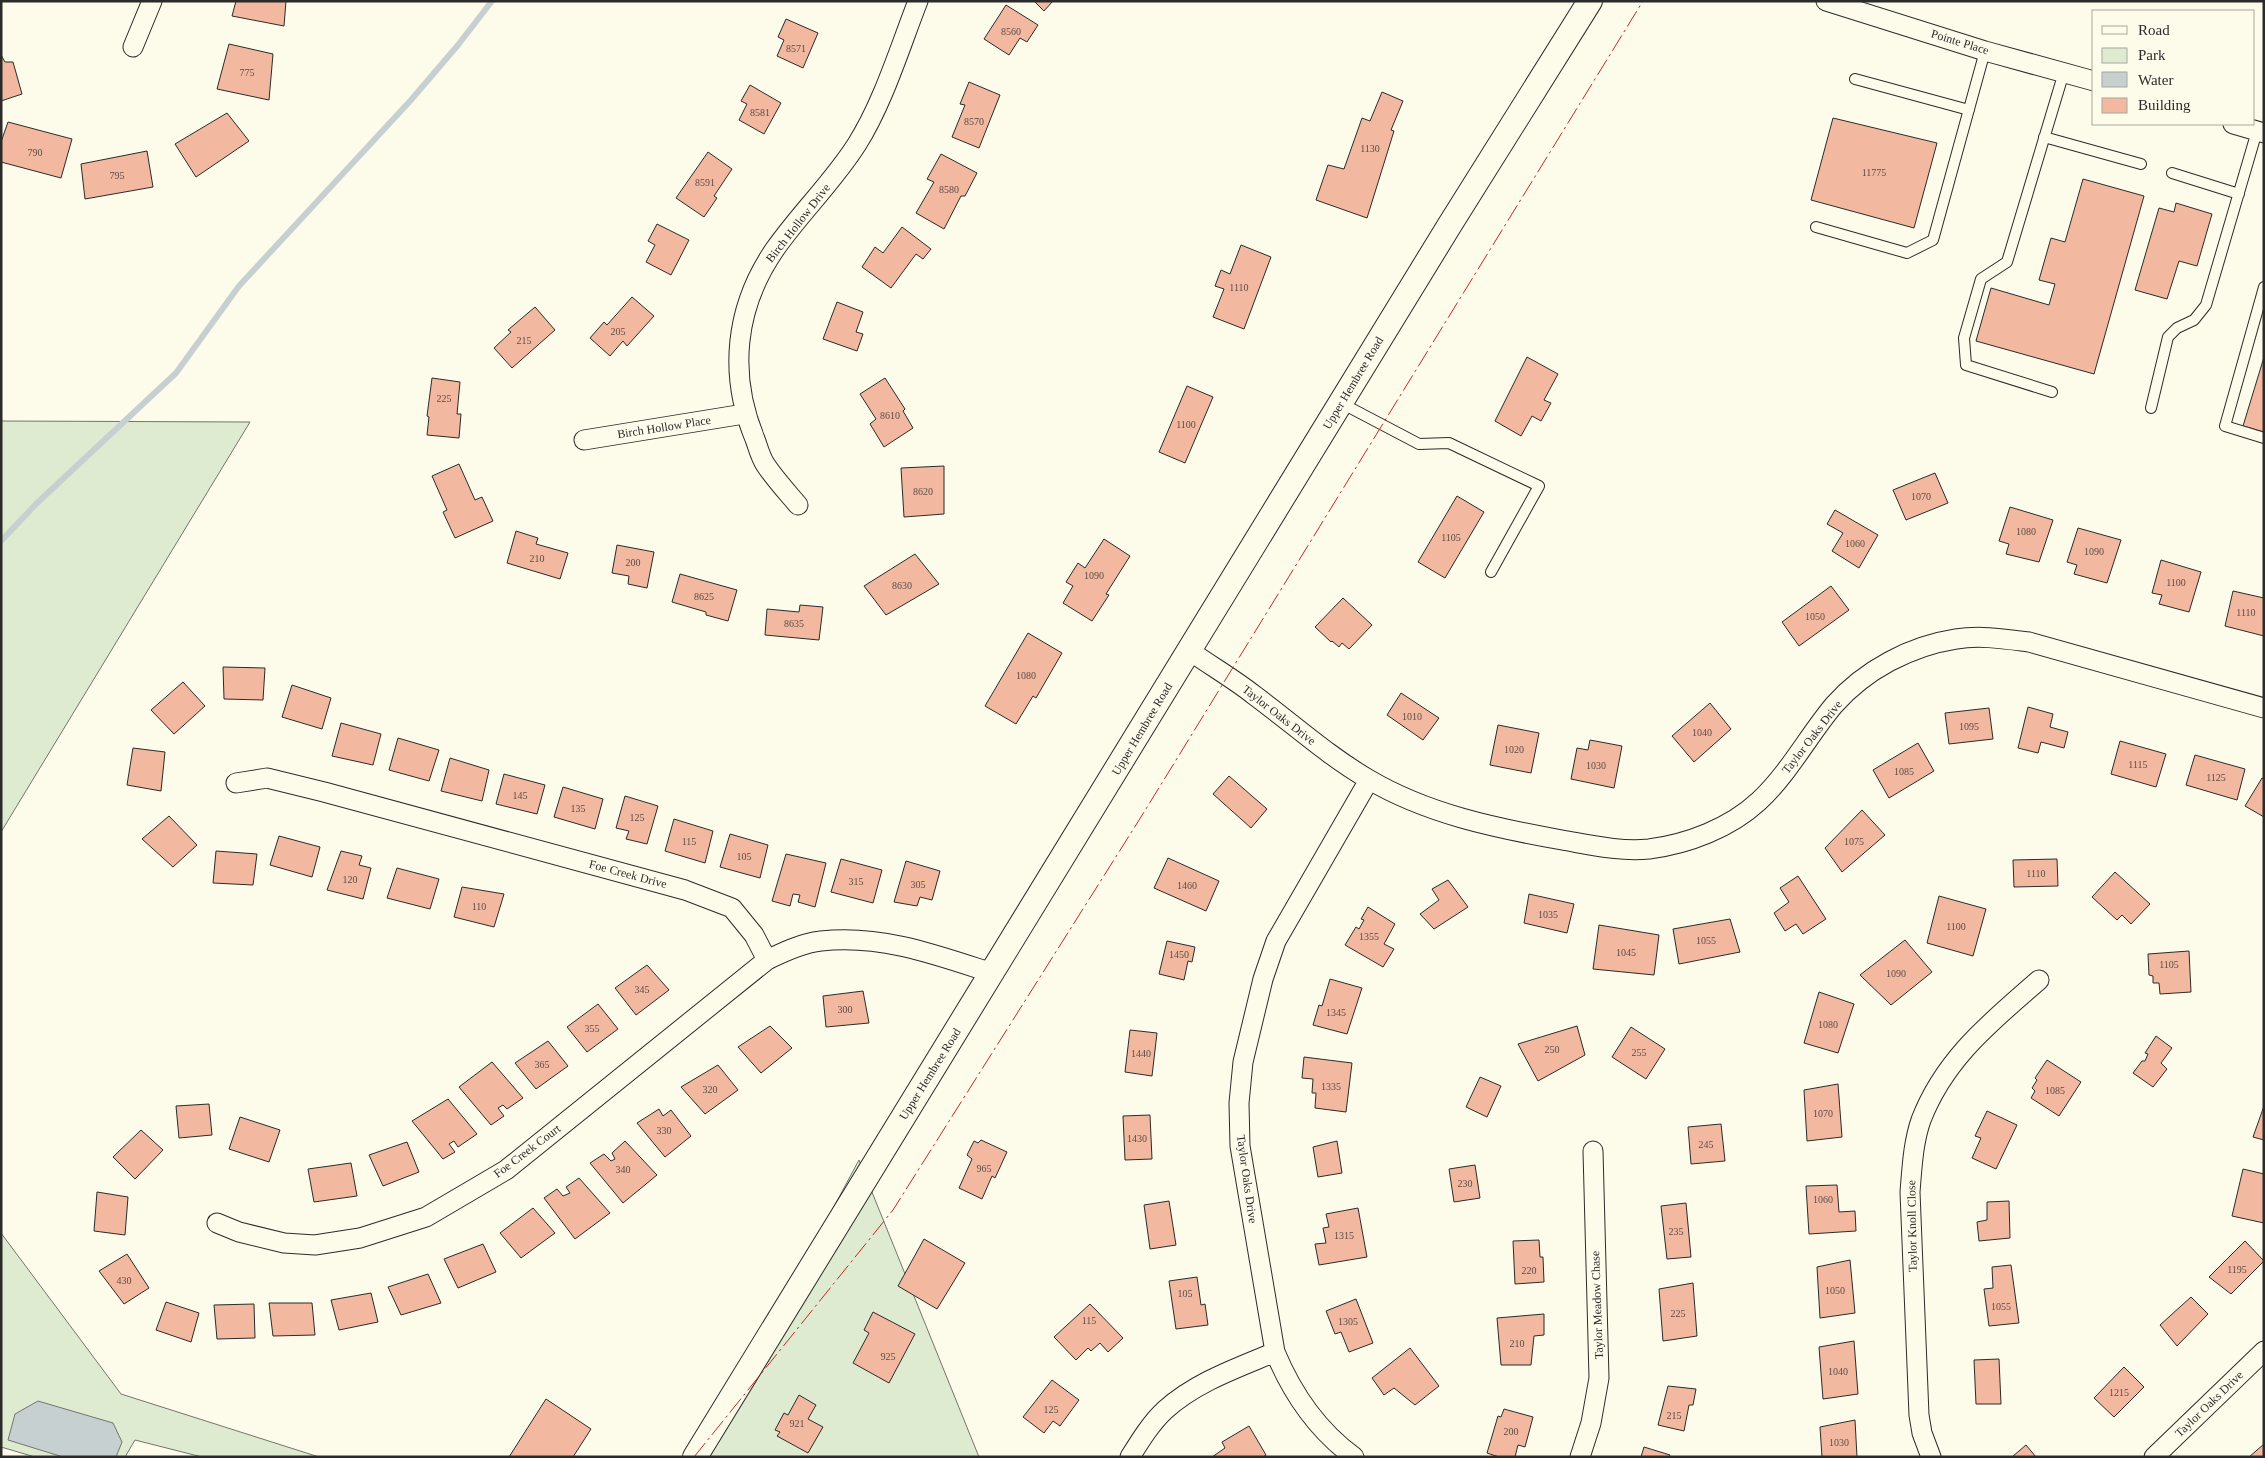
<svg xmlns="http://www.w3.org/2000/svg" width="2265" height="1458" viewBox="0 0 2265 1458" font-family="'Times New Roman',serif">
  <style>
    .green { fill: #deebd1; stroke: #74746e }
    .water { fill: #c7d0d0; stroke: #74746e }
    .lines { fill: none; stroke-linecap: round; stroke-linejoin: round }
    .stream { stroke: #c7d0d0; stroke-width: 6 }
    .building { fill: #f2b8a0; stroke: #2b2b2b }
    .service-casing { stroke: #2b2b2b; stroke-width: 12 }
    .minor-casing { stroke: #2b2b2b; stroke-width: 21 }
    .tertiary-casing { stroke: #2b2b2b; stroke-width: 26 }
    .service { stroke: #fdfbea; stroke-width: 10 }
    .minor { stroke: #fdfbea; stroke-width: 19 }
    .tertiary { stroke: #fdfbea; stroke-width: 24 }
    .power { stroke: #c62828; stroke-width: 1; stroke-dasharray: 18 4 2.5 4; stroke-linecap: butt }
    .labels { text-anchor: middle; stroke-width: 4; stroke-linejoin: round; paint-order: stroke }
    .number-label { font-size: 10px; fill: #5d4e48 }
    .street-label { font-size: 12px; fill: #2b2b2b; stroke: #fdfbea }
  </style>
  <rect width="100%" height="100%" fill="#fdfbea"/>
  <!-- green -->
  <path class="green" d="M1,421l249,1 -249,410z
    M859,1160l120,297h-280z
    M1,1233l120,161 198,63h-117l-67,-17 -10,17h-90l-34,-10z"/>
  <!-- water -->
  <path class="water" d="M38,1401l75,22 9,19 -6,15h-53l-55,-17 7,-26z"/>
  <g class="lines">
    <!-- stream -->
    <path class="stream" d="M1,541l35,-37 140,-131 63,-87 172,-186 47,-55 34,-44"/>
  </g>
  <!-- building -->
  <path class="building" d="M236,1h50l-2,25 -52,-10z
    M1034,1h19l-9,10z
    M1006,5l32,20 -11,17 -7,-4 -11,17 -25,-16z
    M786,19l32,14 -15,35 -26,-12 7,-16 -6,-3z
    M229,44l44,10 -4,46 -52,-11z
    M1,55l4,7h8l9,32 -21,7z
    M969,82l31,13 -21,53 -27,-11 13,-32 -5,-1z
    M750,85l31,18 -17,31 -25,-14 8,-16 -6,-3z
    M1382,92l21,9 -12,29 3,1 -27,87 -51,-18 12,-35 16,4 18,-51 8,3z
    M227,113l22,28 -53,36 -21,-33z
    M1833,118l104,25 -23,85 -103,-28z
    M8,122l64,17 -11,39 -60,-16v-20z
    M147,151l6,36 -68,12 -4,-35z
    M708,152l24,17 -18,27 3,2 -13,19 -28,-19z
    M941,154l36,19 -12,23h-4l-17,33 -28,-16 18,-31 -7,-3z
    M2083,179l61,17 -50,178 -118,-33 15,-53 58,17 6,-21 -16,-4 12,-42 14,4z
    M2176,203l36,11 -15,52 -18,-5 -12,38 -32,-9 24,-82 15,4z
    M657,224l32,16 -18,35 -25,-13 9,-17 -7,-4z
    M902,227l29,22 -8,10 -7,-5 -25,34 -29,-21 13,-20 8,6z
    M1241,245l30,12 -27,72 -31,-12 11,-28 -9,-3 6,-16 9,4z
    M632,297l22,19 -27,30 -4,-5 -13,15 -20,-18 14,-16 3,3z
    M837,302l26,10 -7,20 7,2 -6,17 -34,-12z
    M535,307l20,23 -43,38 -18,-20 17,-16 -3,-2z
    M1527,357l31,17 -14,26 7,3 -10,18 -9,-5 -11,20 -26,-15z
    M2264,357v75l-21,-6z
    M432,378l28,4 -3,32h4l-2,24 -32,-3 2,-18 -2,-1z
    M885,378l20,31 -2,2 10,17 -29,19 -14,-23 6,-5 -16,-25z
    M1187,386l26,11 -28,66 -26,-11z
    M459,464l16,36 7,-3 11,24 -38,17 -12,-26 4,-2 -15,-34z
    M944,466v48l-40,3 -3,-49z
    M1935,473l13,30 -42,17 -13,-30z
    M1457,496l27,16 -39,66 -27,-16z
    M2010,507l43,13 -14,42 -33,-8 3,-10 -10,-3z
    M1835,510l43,25 -19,33 -27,-17 11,-18 -16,-9z
    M2078,528l43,12 -14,43 -33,-9 3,-9 -10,-3z
    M516,531l22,7 -2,6 32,9 -8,26 -53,-16z
    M1104,539l26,17 -24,38 3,1 -17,26 -29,-18 10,-17 -7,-4 12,-19 7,5z
    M617,545l37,7 -7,36 -19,-4 1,-8 -17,-3z
    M915,554l24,30 -53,31 -22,-29z
    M2161,560l40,12 -12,40 -30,-8 3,-9 -10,-2z
    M680,574l57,16 -9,31 -22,-6v-3l-34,-10z
    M1831,586l18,24 -50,36 -17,-24z
    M2233,591l31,7v38l-39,-10z
    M1343,598l29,27 -23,24 -7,-6 -3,4 -7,-6 -1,1 -16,-15z
    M800,605l23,2 -4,33 -54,-5 2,-26 32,3z
    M1028,633l34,20 -26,45 -3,-2 -17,28 -31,-18z
    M223,667l42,1 -2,32 -39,-1z
    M183,682l22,24 -31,28 -23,-24z
    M292,685l39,13 -9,31 -40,-12z
    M1401,693l38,25 -16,22 -36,-25z
    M1710,703l21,26 -37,33 -22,-26z
    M2028,707l25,7 -3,13 18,5 -4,16 -23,-6 -3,11 -20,-5z
    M1989,708l4,31 -44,5 -4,-31z
    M341,723l40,11 -8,31 -41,-9z
    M1498,725l41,8 -8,40 -41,-8z
    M398,738l41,12 -10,31 -40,-11z
    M1590,740l32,6 -8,42 -43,-9 6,-31 11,2z
    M2120,741l46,13 -10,33 -45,-13z
    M1918,743l16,28 -45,27 -16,-28z
    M133,748l32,4 -4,39 -34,-6z
    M2195,755l50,14 -8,31 -51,-15z
    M450,758l39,12 -7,31 -41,-10z
    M504,774l41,11 -8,29 -41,-10z
    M1229,776l38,33 -16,19 -38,-34z
    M2262,778l2,1v38l-19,-11z
    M563,787l40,12 -8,30 -41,-12z
    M625,796l33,10 -11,38 -21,-5 3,-8 -13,-3z
    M1862,810l23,25 -43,37 -17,-24z
    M169,816l28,29 -24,22 -31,-28z
    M674,819l39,12 -8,32 -40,-12z
    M730,834l38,11 -8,33 -40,-11z
    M279,836l41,11 -8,30 -42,-12z
    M216,851l41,3 -4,31 -40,-2z
    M341,851l21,5 -3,9 12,3 -8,31 -36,-9z
    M786,854l40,9 -11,44 -17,-5 2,-7 -7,-1 -3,12 -18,-5z
    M1168,858l51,23 -13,30 -52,-23z
    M841,859l41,11 -9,33 -42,-11z
    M2057,859l1,27 -44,1 -1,-27z
    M906,861l34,10 -8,29 -12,-3 -3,9 -23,-4z
    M397,868l42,11 -9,30 -43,-11z
    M2115,872l35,32 -19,20 -9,-9 -5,5 -25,-23z
    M1798,876l28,43 -23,15 -7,-10 -11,7 -11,-18 15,-11 -9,-14z
    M1448,880l20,27 -34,22 -14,-15 19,-14 -7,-11z
    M462,887l42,7 -10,33 -40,-10z
    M1529,894l45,10 -7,29 -43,-10z
    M1939,896l47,13 -13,47 -46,-13z
    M1368,907l27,17 -11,20 10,5 -11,18 -38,-22 11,-18 3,2 5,-9 -3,-1z
    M1730,919l10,33 -61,12 -6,-35z
    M1599,925l60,10 -5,40 -61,-6z
    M1905,940l27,32 -41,33 -31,-30z
    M1167,941l28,6 -3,15 -4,-1 -4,19 -25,-6z
    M2189,951l2,41 -31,2 -1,-11h-6v-7l-4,-1 -1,-21z
    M647,965l22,25 -33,25 -21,-27z
    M1330,979l32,9 -15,46 -34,-9 6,-20 3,1z
    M863,991l6,32 -43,4 -3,-31z
    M1819,992l35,12 -16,49 -34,-10z
    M598,1004l20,25 -31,23 -20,-25z
    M770,1026l22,22 -31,25 -23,-26z
    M1577,1026l8,29 -47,26 -20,-37z
    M1631,1027l34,22 -19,30 -34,-22z
    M1130,1030l27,3 -5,43 -27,-4z
    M2156,1036l16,12 -11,15 6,6 -14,18 -20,-14 9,-12h3l3,-7 -3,-1z
    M548,1041l20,25 -32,23 -21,-26z
    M1304,1057l48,6 -6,49 -31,-4 1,-15h-4l1,-14 -11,-1z
    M2047,1060l34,22 -22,34 -28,-18 4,-7 -3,-3 5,-8 -2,-2z
    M492,1062l31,36 -16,11 -4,-4 -5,3 6,8 -13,9 -32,-38z
    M718,1065l20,25 -33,24 -24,-27z
    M1480,1077l21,9 -14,31 -21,-10z
    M1838,1084l4,53 -35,4 -3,-51z
    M448,1099l29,35 -19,13 -4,-6 -5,3 6,8 -12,7 -31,-38z
    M209,1104l3,31 -33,3 -3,-32z
    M2264,1106v34l-11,-3z
    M659,1109l4,7 8,-6 20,26 -26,21 -28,-34z
    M1987,1111l30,14 -21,44 -24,-11 9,-20 -6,-2z
    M1150,1115l2,44 -27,1 -2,-44z
    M240,1117l40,13 -11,32 -40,-13z
    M1721,1124l4,37 -34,3 -3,-37z
    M141,1130l22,20 -28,29 -22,-22z
    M981,1140l26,12 -12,26 -3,-2 -10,23 -23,-11 13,-29 -5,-4 7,-14 4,2z
    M625,1141l32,34 -34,28 -33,-40 14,-9 7,7 4,-2 -3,-6z
    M1337,1141l5,32 -24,4 -5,-30z
    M407,1142l12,30 -36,14 -14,-31z
    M351,1163l6,33 -43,6 -6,-33z
    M1475,1165l5,33 -26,4 -5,-33z
    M2243,1169l21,5v49l-32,-7z
    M579,1178l31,35 -35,26 -31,-41 13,-9 6,7 7,-3 -4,-6z
    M1837,1185l2,27 16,-1 1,20 -47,3 -3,-48z
    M97,1192l31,5 -3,38 -31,-4z
    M1169,1201l7,44 -26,4 -6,-44z
    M2009,1201l1,37 -31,3 -2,-19 10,-2v-18z
    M1686,1203l5,54 -24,2 -6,-53z
    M533,1208l22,25 -34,25 -21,-25z
    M1358,1208l9,49 -48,8 -4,-21 11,-1 -3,-15 6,-1 -3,-13z
    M924,1239l41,24 -28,46 -39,-23z
    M1539,1240l1,17h3l1,25 -29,2 -2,-43z
    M2245,1241l19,20 -33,33 -22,-17z
    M483,1244l13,28 -38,16 -14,-29z
    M127,1254l22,34 -25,16 -25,-33z
    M1850,1260l5,53 -35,5 -3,-51z
    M2011,1265l8,58 -30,3 -5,-37 9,-1 -1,-21z
    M428,1274l13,29 -40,12 -13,-28z
    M1197,1277l4,28 4,-1 3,21 -32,4 -7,-48z
    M1693,1283l4,53 -34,5 -4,-52z
    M371,1293l7,29 -39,8 -8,-30z
    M2191,1297l17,17 -31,32 -17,-21z
    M1356,1299l17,44 -24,9 -8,-20 -6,2 -9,-23z
    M166,1302l33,11 -8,29 -35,-12z
    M269,1303h43l3,32 -42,1z
    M254,1304l1,34 -38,1 -3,-34z
    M1090,1304l33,34 -15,14 -8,-9 -9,8 -3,-3 -12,12 -22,-23z
    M873,1312l42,22 -26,49 -36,-20 16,-30 -5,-3z
    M1544,1314v21l-10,1 -3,29h-30l-4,-47z
    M1854,1341l4,53 -35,5 -4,-52z
    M1410,1348l29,38 -24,19 -21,-17 -10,7 -12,-17z
    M1999,1359l2,45h-25l-2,-44z
    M2124,1367l20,20 -30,30 -20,-19z
    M1052,1380l27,20 -19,26 -7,-5 -9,12 -21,-16z
    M1668,1386l28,3 -3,16h-4l-5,26 -26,-6z
    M799,1395l17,10 -8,14 15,8 -15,26 -31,-17 3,-4 -5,-2 9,-17 4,2z
    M546,1399l45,30 -18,28h-64z
    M1504,1409l29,8 -8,30 -7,-2 -3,12h-16l-12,-4 11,-37 3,1z
    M1855,1420l2,37h-35l-2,-30z
    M1249,1426l17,29 -3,2h-51l13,-9 -3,-6z
    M2264,1444v13h-15z
    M2026,1445l10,12h-24z
    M1644,1447l26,8 -1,2h-28z"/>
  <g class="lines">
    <defs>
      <path id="service" d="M1855,79l114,31
        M2044,137l97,27
        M2172,173l67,21
        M1816,227l91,26 26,-13 52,-189
        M2264,287l-39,139 39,12
        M2052,392l-86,-27 -2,-27 17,-59 26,-17 57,-190
        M1341,403l78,41 30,-1 90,43 -48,86
        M2151,408l17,-71 9,-9 17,-8 12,-15 51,-174"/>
      <path id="minor" d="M1826,1l159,50 109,30
        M133,47l19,-46
        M2233,124l31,9
        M584,440l160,-26
        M798,505c-11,-13 -24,-27 -33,-41 -5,-8 -7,-17 -10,-25 -27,-65 -20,-132 20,-190 26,-37 58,-67 82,-105 26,-41 43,-97 61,-143
        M1190,651c21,15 44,28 64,44 38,28 73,60 114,84 59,35 127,49 194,61 29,5 58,12 87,9 39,-5 81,-21 110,-48 30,-28 49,-65 75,-96 31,-35 76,-59 122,-66 24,-4 49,0 73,3l235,66
        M236,783l31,-5 57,14 361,98 47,18 22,27 13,25
        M217,1223l22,9 45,11 31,2 45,-7 66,-21 80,-47 261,-210c16,-8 35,-17 54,-19 59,-7 116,14 171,32
        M1130,1457c10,-16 21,-34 35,-47 31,-28 72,-42 110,-58
        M1354,1457c-37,-27 -62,-64 -79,-105l-35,-206 -1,-43 4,-41 20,-83 13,-38 93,-161
        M1580,1457l11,-34 8,-45 -6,-227
        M1931,1457l-9,-24 -3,-18 -9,-223c2,-24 3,-49 11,-72 24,-62 70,-98 118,-140
        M2154,1457l110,-106"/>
      <path id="tertiary" d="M695,1457l754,-1231 141,-225"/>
    </defs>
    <!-- service casing -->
    <use href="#service" class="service-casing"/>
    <!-- minor casing -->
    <use href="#minor" class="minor-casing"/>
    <!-- tertiary casing -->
    <use href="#tertiary" class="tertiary-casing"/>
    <!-- service -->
    <use href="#service" class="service"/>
    <!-- minor -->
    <use href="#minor" class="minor"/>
    <!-- tertiary -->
    <use href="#tertiary" class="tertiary"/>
    <!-- power -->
    <path class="power" d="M694,1457l199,-247 248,-393 502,-816"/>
  </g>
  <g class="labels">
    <!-- number labels -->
    <g class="number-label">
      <text x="1011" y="35">8560</text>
      <text x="796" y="52">8571</text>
      <text x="247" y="76">775</text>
      <text x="760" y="116">8581</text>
      <text x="974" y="125">8570</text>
      <text x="1370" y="152">1130</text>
      <text x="35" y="156">790</text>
      <text x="1874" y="176">11775</text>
      <text x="117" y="179">795</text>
      <text x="705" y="186">8591</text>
      <text x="949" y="193">8580</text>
      <text x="1239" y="291">1110</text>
      <text x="618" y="335">205</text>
      <text x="524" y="344">215</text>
      <text x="444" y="402">225</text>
      <text x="890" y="419">8610</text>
      <text x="1186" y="428">1100</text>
      <text x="923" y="495">8620</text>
      <text x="1921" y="500">1070</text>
      <text x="2026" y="535">1080</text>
      <text x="1451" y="541">1105</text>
      <text x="1855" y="547">1060</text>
      <text x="2094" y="555">1090</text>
      <text x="537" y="562">210</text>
      <text x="633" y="566">200</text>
      <text x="1094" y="579">1090</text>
      <text x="2176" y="586">1100</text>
      <text x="902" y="589">8630</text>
      <text x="704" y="600">8625</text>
      <text x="2246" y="616">1110</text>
      <text x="1815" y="620">1050</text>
      <text x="794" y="627">8635</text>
      <text x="1026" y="679">1080</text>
      <text x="1412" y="720">1010</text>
      <text x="1969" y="730">1095</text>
      <text x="1702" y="736">1040</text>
      <text x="1514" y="753">1020</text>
      <text x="2138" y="768">1115</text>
      <text x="1596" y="769">1030</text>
      <text x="1904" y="775">1085</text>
      <text x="2216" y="781">1125</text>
      <text x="520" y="799">145</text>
      <text x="578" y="812">135</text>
      <text x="637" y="821">125</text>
      <text x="689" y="845">115</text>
      <text x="1854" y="845">1075</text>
      <text x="744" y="860">105</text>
      <text x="2036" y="877">1110</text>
      <text x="350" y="883">120</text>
      <text x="856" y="885">315</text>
      <text x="918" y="888">305</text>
      <text x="1187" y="889">1460</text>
      <text x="479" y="910">110</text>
      <text x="1548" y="918">1035</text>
      <text x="1956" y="930">1100</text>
      <text x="1369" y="940">1355</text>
      <text x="1706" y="944">1055</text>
      <text x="1626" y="956">1045</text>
      <text x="1179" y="958">1450</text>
      <text x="2169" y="968">1105</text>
      <text x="1896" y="977">1090</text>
      <text x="642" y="993">345</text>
      <text x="845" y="1013">300</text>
      <text x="1336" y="1016">1345</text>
      <text x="1828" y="1028">1080</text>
      <text x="592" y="1032">355</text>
      <text x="1552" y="1053">250</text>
      <text x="1639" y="1056">255</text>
      <text x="1141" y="1057">1440</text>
      <text x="542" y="1068">365</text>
      <text x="1331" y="1090">1335</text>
      <text x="710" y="1093">320</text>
      <text x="2055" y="1094">1085</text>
      <text x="1823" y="1117">1070</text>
      <text x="664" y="1134">330</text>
      <text x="1137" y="1142">1430</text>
      <text x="1706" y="1148">245</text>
      <text x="984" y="1172">965</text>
      <text x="623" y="1173">340</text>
      <text x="1465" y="1187">230</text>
      <text x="1823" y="1203">1060</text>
      <text x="1676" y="1235">235</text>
      <text x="1344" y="1239">1315</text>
      <text x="2237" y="1273">1195</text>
      <text x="1529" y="1274">220</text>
      <text x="124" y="1284">430</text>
      <text x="1835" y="1294">1050</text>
      <text x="1185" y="1297">105</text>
      <text x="2001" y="1310">1055</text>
      <text x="1678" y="1317">225</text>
      <text x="1089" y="1324">115</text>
      <text x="1348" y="1325">1305</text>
      <text x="1517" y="1347">210</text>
      <text x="888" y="1360">925</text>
      <text x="1838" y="1375">1040</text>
      <text x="2119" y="1396">1215</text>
      <text x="1051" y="1413">125</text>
      <text x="1674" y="1419">215</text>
      <text x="797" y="1427">921</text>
      <text x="1511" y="1435">200</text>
      <text x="1839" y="1446">1030</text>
    </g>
    <!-- street labels -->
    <g class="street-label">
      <text transform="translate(1960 42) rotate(17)" y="4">Pointe Place</text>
      <text transform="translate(798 223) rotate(-52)" y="4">Birch Hollow Drive</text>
      <text transform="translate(1353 383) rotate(-59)" y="4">Upper Hembree Road</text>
      <text transform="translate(664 427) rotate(-9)" y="4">Birch Hollow Place</text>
      <text transform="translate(1279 715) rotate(38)" y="4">Taylor Oaks Drive</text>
      <text transform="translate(1142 729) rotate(-59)" y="4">Upper Hembree Road</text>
      <text transform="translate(1812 737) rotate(-52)" y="4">Taylor Oaks Drive</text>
      <text transform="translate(628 874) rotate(15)" y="4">Foe Creek Drive</text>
      <text transform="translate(930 1074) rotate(-58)" y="4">Upper Hembree Road</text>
      <text transform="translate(527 1151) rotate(-37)" y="4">Foe Creek Court</text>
      <text transform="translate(1247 1179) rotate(82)" y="4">Taylor Oaks Drive</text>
      <text transform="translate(1912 1226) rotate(-91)" y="4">Taylor Knoll Close</text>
      <text transform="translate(1597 1305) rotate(-92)" y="4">Taylor Meadow Chase</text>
      <text transform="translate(2209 1404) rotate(-44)" y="4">Taylor Oaks Drive</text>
    </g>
  </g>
  <!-- border -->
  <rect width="2265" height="1458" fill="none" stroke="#2b2b2b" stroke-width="5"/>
  <!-- legend -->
  <rect x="2092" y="10" width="162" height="115" fill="#fdfbea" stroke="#a9a89e"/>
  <rect x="2102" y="26" width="25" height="8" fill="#fdfbea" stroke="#a9a89e"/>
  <text x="2138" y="35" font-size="15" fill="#2b2b2b">Road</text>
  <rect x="2102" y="48" width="25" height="15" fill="#deebd1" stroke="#a9a89e"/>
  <text x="2138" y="60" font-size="15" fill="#2b2b2b">Park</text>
  <rect x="2102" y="72" width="25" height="15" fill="#c7d0d0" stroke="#a9a89e"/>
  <text x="2138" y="85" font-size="15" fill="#2b2b2b">Water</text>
  <rect x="2102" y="98" width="25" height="15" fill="#f2b8a0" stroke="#a9a89e"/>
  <text x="2138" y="110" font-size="15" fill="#2b2b2b">Building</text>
</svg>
